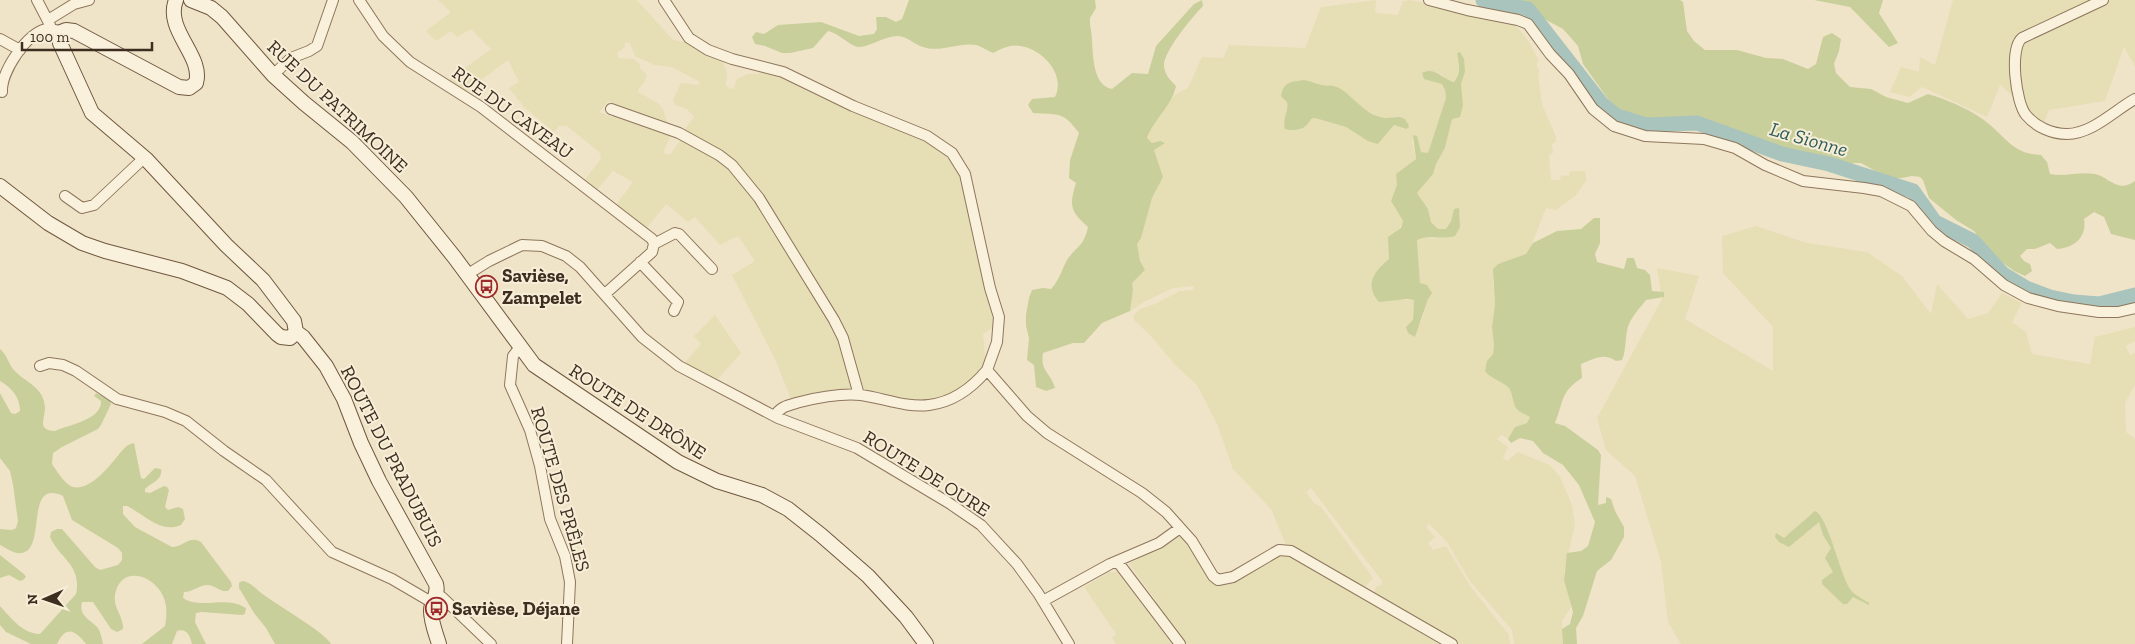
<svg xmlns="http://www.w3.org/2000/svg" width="2135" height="644" viewBox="0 0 2135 644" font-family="'Zilla Slab',serif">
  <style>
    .farmland { fill: #e6deb5; fill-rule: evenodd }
    .green { fill: #c9cf9b }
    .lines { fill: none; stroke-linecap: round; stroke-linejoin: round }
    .river { stroke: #a9c4bc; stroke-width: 15 }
    .street-casing { stroke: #8d765c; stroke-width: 12 }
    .secondary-casing { stroke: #6f573f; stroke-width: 16 }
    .street { stroke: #faf1dc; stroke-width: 10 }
    .secondary { stroke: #faf1dc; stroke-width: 14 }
    .labels { text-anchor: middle; stroke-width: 4; stroke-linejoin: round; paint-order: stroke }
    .street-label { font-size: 19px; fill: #3d2e20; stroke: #f7eed8 }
    .poi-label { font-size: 19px; font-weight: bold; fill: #3d2e20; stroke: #f7eed8; text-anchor: start }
    .water-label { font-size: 20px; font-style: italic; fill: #2f5d5a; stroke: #f7eed8 }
  </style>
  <rect width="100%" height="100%" fill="#f0e4c8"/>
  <!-- farmland -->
  <path class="farmland" d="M438,0h199l36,40 17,3 32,17 5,12 -1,13 4,4 4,-1 3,-9 10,-5h12l2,-6 40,15 36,19 102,43 17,17 10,19 16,83 13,53 -1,10 -11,7 3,34 -13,14 -28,16 -15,4 -16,1 -47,-10 -7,-11 -13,-40 -9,-19 -72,-117 -23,-32 -30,-25 -45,-22 -47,-18 -12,-8 -10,11 13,5 6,-5 54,21 -9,20 7,2 12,-17 23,11 26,18 27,33 27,46 -1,3 7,9h3l46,79 13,52 -1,2 -60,11 -16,-41 -44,-86 23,-14 -17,-25 -18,9 -25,-28 -7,5 -22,-18 -21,26 -29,-25 17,-23 -20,-11 -17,20 -12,-10 16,-21 1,-3 -2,-5 -32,-26h-8l-5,6 -30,-25 -15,-19 10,-6 -11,-22 -43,32 -18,-11 44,-32 -20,-20 -14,8 -6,-6 -15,10 -10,-10 25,-19zM625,42l5,1 5,13 6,3 14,6 17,2 28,15 -2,3 -17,-2 -8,16 2,6 12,4 7,8 -9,12 -13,-1 -5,-6 -4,-13 -5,-6 -20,-11 1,-4 5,-5 3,-9 -6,-4 -2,-7 -5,-4 -15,-1 -2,-5 8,-6z
    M1376,0l-1,13 23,2 5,-14 8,-1 100,23 7,5 10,12 10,19 -1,8 3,4 -2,2 4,31 14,33v5l-4,2 1,9 -4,2 2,25h9l1,-5 8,1 1,-5h15l1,10 -11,15 -19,14 -10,-2 -16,41 -4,5 -28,10 -5,18 2,23 -3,22 2,18 -1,9 -6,7 3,16 10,4 10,7 4,17 16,11 -3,7 -12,4 -7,12 -6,-4 -5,4 11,8 -5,11 4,3 11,-9 32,13 10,12 12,28 3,19 -11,48 7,35 -9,14 1,23h-49l-2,-14 -43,-50 -22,-38 -18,-18 -3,3 9,10 -7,6 5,7 13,-4 2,3 22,37 39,49 1,9h-50l-86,-51 2,-6 6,-3v-3l-71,-93 -5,4 8,11 7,4 52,71 -7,8 -5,1 -75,-42 -15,-36 -38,-40 -16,-45 -20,-39 -22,-20 -24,-29 -17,-16v-5l6,-6 15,-5 25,-13 13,-1 1,-4 -21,2 -29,14 -14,9 3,-21 -1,-7 13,-13 -5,-9 -3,-17 4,-6 11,-40 11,-21 -9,-27 6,-9 -7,2 -6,-4 4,-11 16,-24 8,-9 13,-7 14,-31 21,1 6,-13 76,3 16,-41zM1457,54l8,18 -4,12 2,21 -11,14 -7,29 -9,16 -3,10 -16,19 11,16 3,13 7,7h8l5,-8 3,-11 1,26 -23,3 -8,-3 -7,3 3,44 8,16 -7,24 -8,-3 1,-20h-17l-17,-34 9,-7v-8l14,-30 -12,-20 6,-16 -1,-11 20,-15 -4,-18 5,-5 4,16 7,1 18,-55 -1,-8 -3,-7 -18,-5 1,-7 15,2 8,7 6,2 3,-4 2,-16zM1304,80l11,4 20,2 23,20 21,11 10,2 7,-3 10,13 -12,-4 -16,19 -32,-17 -31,-9 -4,1 -12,11 -6,1 -8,-2 3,-19 -1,-8 10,-21z
    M1953,0h182v66l-11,-19 -19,54 -56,9 -5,13 -44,-38 -13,32 -65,-30 -13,10 -19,-5 11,-25 18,5 1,-15 15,8z
    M1756,226l51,17 60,9 35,24 29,38 6,-30 31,35 20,-6 14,-20 20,10 -10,19 14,10 6,22 58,10 5,-27 40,-10v14l-9,5 4,9 5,-2v32l-10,18 1,29 9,7v205h-454l-13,-22 -7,-60 -26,-86 -29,-26 -9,-32 65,-119 -5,-31 42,8 -14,43 88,52v-44l-50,-54 -1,-37z
    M715,315l26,38 -25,28 -33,-16 18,-21 -7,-8z
    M1179,534l35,48 65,-28h7l16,6 137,84h-254l-28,-35 -1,-8 -27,-37z
    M1109,572h8l56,72h-57l-4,-6 4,-4 -32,-47z"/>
  <!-- green -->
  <path class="green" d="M909,0h186l1,8 -6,10v7c5,18 -2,59 22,64l20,-16 16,1 8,-28 38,-42 8,-4 1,6c-10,10 -40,46 -39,60 1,9 6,14 12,20 -3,18 -22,33 -29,52l5,5 8,-2 5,2 -11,7 9,27 -11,21 -11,40 -4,6 3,17 5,9 -13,13 1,7 -3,21 -28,12 -18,20h-11l-30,10c-3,19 8,19 12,35l-9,3 -10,-4 -2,-22 -7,-5 2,-22 -3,-12v-11l3,-17 3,-8 11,-2 8,1c10,-11 11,-22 18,-32 10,-12 15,-12 19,-30 -18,-16 -19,-21 -12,-44l-7,-5 1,-18 9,-27c-16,-22 -20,-18 -46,-20l-5,-8 4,-6 23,-2c11,-22 -12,-48 -35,-51 -11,-2 -18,3 -27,7 -5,-2 -12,-7 -17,-8 -18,-3 -36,8 -53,2 -8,-2 -16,-11 -25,-11 -14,0 -30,12 -40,11 -10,-2 -19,-14 -30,-16l-15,17 -23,5h-8l-17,-7 -10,-2 -3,-7 4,-5 8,2 14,-9 43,-3 38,14 15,-2 3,-5 -1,-12h10l10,5 6,-3z
    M1522,0h158l3,2 4,29 7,10 11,9h32l29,8 17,1 25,10 8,-5 7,-27 9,-4 9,6 -2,12 -5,13 2,9 14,14 21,2 15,8 22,6 20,-9c17,5 37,13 53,24 24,16 29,36 60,37l6,7 3,12c16,3 30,-3 45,0 13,2 22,20 40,7v59l-24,-6 -7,-17 -10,-5 -10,7c3,18 -9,29 -27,30l-7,-6 -15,6h-8l-7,7 4,5 6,3 2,7 -7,5 -11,-5 -18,-13 -22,-27 -18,-11 -27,-22 -6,-18 -3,-3 -8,-1 -10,2h-14l-27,-15h-8l-6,9h-7l-61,-21 -57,-26 -35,-5 -43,-2 -19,-4 -10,-5 -32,-45 -5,-18 -7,-8 -8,-9 -17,-9z
    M1814,0h69l-4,13 19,30 -9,4 -39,-40z
    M1460,52l4,7 1,13 -4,12 2,21 -3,12 -8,2 -7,29 -9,16 -3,10 -16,19 11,16 3,13 7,7h8l5,-8 3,-12 5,-1 1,19 -5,9c-13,4 -28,-2 -38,4l3,43 7,2 5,8 -4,6 -13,38 -7,-4 -2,-6 7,-7 1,-20 -7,-1 -28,3c-15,-17 -5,-31 10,-43l-1,-22 13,-9 2,-7 -12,-20 6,-16 -1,-11 20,-15 -3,-24 4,1 4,16 7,1 18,-55 -1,-8 -3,-6 -18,-5 -2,-6c13,-7 20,6 32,9 7,-7 5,-20 3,-29z
    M1304,80c6,1 12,4 18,5 4,1 9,0 12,1 15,4 27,26 46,31 12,4 24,-7 29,10l-3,2 -12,-4 -16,19 -10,-3 -22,-14 -31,-9 -4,1c-6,11 -15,13 -26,10 -3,-11 4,-17 2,-27l-6,-6c3,-15 10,-14 23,-16z
    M1594,218h6v25l-5,11 2,8 27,7 3,-11h7l3,10 8,2 5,5 2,16 12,1v5l-18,3c-7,9 -17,19 -19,31 -2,11 -1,19 -5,29l-6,1c-13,-9 -22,-2 -35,3l1,14c-22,14 -18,23 -27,45l10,3 33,24 3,5 -3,50 8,-2v-6l5,2 4,12 9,16v10l-13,23 -14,11 -14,45 -7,12 1,16h-14l-1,-15 8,-5 3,-12 -9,-32 3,-27 14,-2 7,-5 7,-24 -16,-37 -16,-20 -20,-12 -10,-12 -13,-3 -9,5 -3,-4 7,-12 12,-4 3,-6c-3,-2 -8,-4 -11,-6 -8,-6 -5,-18 -11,-24 -8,-7 -17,-8 -23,-16l2,-10 6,-7 1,-9 -2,-18 3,-22 -2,-36 5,-5 28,-10 7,-11 24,-12 24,-2z
    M0,349c7,6 8,13 13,20 12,14 31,17 32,39 0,5 -2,10 -2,16 1,6 7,7 12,7 13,-6 47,-11 46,-30l-7,-5 2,-3 14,7 1,4 -10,21 -3,4 -36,18 -9,6 -1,11c5,7 10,16 17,21 16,11 39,-17 47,-27 5,-6 10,-14 18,-15l7,35 3,1 11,-11 6,1c2,11 -9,13 -16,20v3l5,1 14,-7 3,1 2,3 -4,17 3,3 10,-3 5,2 2,10 -4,6c-21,9 -37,-11 -54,-19h-4v8l12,13 37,20c12,0 17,-12 29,-5l30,40 1,4 -4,5c-8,1 -12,-5 -20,-6 -9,0 -15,7 -24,7l-1,6c19,12 41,-3 63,10l-1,6 -3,1 -40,-3 -6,1 -1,9 11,22h-14c-2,-8 -5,-16 -15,-13l-5,13h-30l23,-18c1,-6 2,-13 1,-20 -3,-28 -45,-46 -51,-11 -2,13 9,22 8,34l-6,3 -6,-3 -18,-27h-11c-4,14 9,18 16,26 3,5 4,11 5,16h-17c-11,-14 -20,-19 -29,0h-26l-25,-12 -6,-7v-19c10,11 23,28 40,28l36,-40c6,-29 -16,-35 -26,-57l1,-5 6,-3h5l33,38 5,3 18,-5 4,-5v-7l-4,-5 -46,-28 -9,-24c-39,-18 -16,53 -41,57 -6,2 -16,-5 -22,-8v-16l12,1 4,-2 2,-7 -5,-36 -3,-14 -10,-13v-65l11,20 4,1 5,-3c0,-14 -8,-23 -20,-30z
    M1815,511c13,5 25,64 35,78 4,6 13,10 19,14v2l-16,-8 -6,7h-4l-21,-20v-4l11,-8 -8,-14 6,-10 -8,-13 -4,-13 -30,25 -10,-5 -4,-5 1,-4 8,5z
    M0,555l24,19 2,3 -3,3 -3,1 -11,-6 -9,3z
    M242,581c10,1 14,9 22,14 13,10 62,38 67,49h-56l-9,-16 -12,-15 -15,-25v-5z"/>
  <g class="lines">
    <!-- river -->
    <path class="river" d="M1483,0l45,9 74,95 15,12 29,9 51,-2 85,31 47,10 84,27 22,31 38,19 30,33 23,14 24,9 24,5 25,2 36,-9"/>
    <defs>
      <path id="street" d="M37,0l13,25
        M359,0l24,36 27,26 71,45 171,132 2,5 -2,8 -47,42
        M664,0l25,38 19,12 24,9 51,13 70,34 74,30 25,17 13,21 25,114 9,29 -2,25 -10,28 40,46 20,17 95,60 24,19 26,29 21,35 5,4 15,-3 46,-27 12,1 161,93
        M1429,0l38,10 51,10 10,4 22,30 19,20 24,35 21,17 31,10 59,3 31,9 30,17 38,16 61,7 17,3 30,15 21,25 12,10 30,18 30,26 24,13 30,8 41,6h19l17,-4
        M2103,0l-81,38c-13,11 -6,65 4,77 10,12 26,19 41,19 25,0 48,-24 68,-35
        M48,20l26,-16 15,-4
        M0,39l20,11
        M273,75l18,-17 18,-7 8,-5 16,-46
        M2,92c-1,-20 24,-58 44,-63 5,-1 10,1 15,3
        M611,109l68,24 40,22 13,10 27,33 75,122 9,18 16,57
        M65,196l17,12 12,-3 50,-47
        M654,244l21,-11 4,1 33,35
        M640,262l38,40 -4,9
        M468,274l21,-13 33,-16 20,1 24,10 14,11 62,70 37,29 99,52 79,30 92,55 32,22 36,39 21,29 31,51
        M520,347l-7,9 -3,29 20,45 10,36 10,53 15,37 5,26 -3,62
        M40,366l9,-3 14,2 13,6 41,28 48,13 21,9 38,30 42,29 66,72 60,27 41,24
        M775,416c5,-10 15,-11 25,-14 20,-5 41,-9 61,-7 22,3 46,13 68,10 24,-3 43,-17 58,-35
        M1117,561l63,83
        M437,594l6,4 48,46
        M1043,601l67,-37 49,-21 21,-15"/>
      <path id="secondary" d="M176,0c-12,30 28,56 20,83l-7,5 -10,-1 -105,-56 -8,-1 -5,2 -1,11 32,70 54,46 80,86 37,35 31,41 2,11 7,5 23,29 18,33 17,44 18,38 57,103c3,11 -5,16 -5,27 0,11 5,23 8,33
        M191,0l20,8 11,9 51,58 31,28 48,39 54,55 49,61 79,107 144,97 39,19 45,14 26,14 33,26 47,41 38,41 20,27
        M0,186l48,37 34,20 23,8 77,20 45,17 21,16 29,30 4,3 9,1 6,-6"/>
    </defs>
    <!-- street casing -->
    <use href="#street" class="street-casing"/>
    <!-- secondary casing -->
    <use href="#secondary" class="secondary-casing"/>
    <!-- street -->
    <use href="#street" class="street"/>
    <!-- secondary -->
    <use href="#secondary" class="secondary"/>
  </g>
  <!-- icons -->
  <defs>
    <symbol id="bus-ring" viewBox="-11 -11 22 22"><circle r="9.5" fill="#f7eed8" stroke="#9e2a2b" stroke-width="1.5"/><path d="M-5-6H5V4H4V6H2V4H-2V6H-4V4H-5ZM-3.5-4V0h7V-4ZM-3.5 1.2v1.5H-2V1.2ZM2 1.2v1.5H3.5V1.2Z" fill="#9e2a2b"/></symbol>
  </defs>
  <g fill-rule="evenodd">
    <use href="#bus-ring" x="474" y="274" width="25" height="25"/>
    <use href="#bus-ring" x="424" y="596" width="25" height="25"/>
  </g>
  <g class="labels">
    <!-- street labels -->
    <g class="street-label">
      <text transform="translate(338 106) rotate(43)" y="7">RUE DU PATRIMOINE</text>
      <text transform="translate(513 112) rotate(36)" y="7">RUE DU CAVEAU</text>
      <text transform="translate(638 411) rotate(33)" y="7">ROUTE DE DRÔNE</text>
      <text transform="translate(392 456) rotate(63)" y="7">ROUTE DU PRADUBUIS</text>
      <text transform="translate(927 473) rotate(32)" y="7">ROUTE DE OURE</text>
      <text transform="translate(561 489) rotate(74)" y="7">ROUTE DES PRÊLES</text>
    </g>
    <!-- poi labels -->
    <g class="poi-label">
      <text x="502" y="282">Savièse,<tspan x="502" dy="22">Zampelet</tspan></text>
      <text x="452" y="615">Savièse, Déjane</text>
    </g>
    <!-- water labels -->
    <g class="water-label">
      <text transform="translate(1809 139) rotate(16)" y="7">La Sionne</text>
    </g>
  </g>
  <!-- north arrow -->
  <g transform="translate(45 599) rotate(268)" stroke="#f7eed8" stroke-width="4" paint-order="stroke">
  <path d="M0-4L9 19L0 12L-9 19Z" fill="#3d2e20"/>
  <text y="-8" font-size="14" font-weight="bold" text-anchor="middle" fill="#3d2e20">N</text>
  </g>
  <!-- scale -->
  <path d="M22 42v8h130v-8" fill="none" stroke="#3d2e20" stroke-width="2.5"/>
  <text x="30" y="42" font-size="15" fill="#3d2e20" stroke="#f7eed8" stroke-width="4" paint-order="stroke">100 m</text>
</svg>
